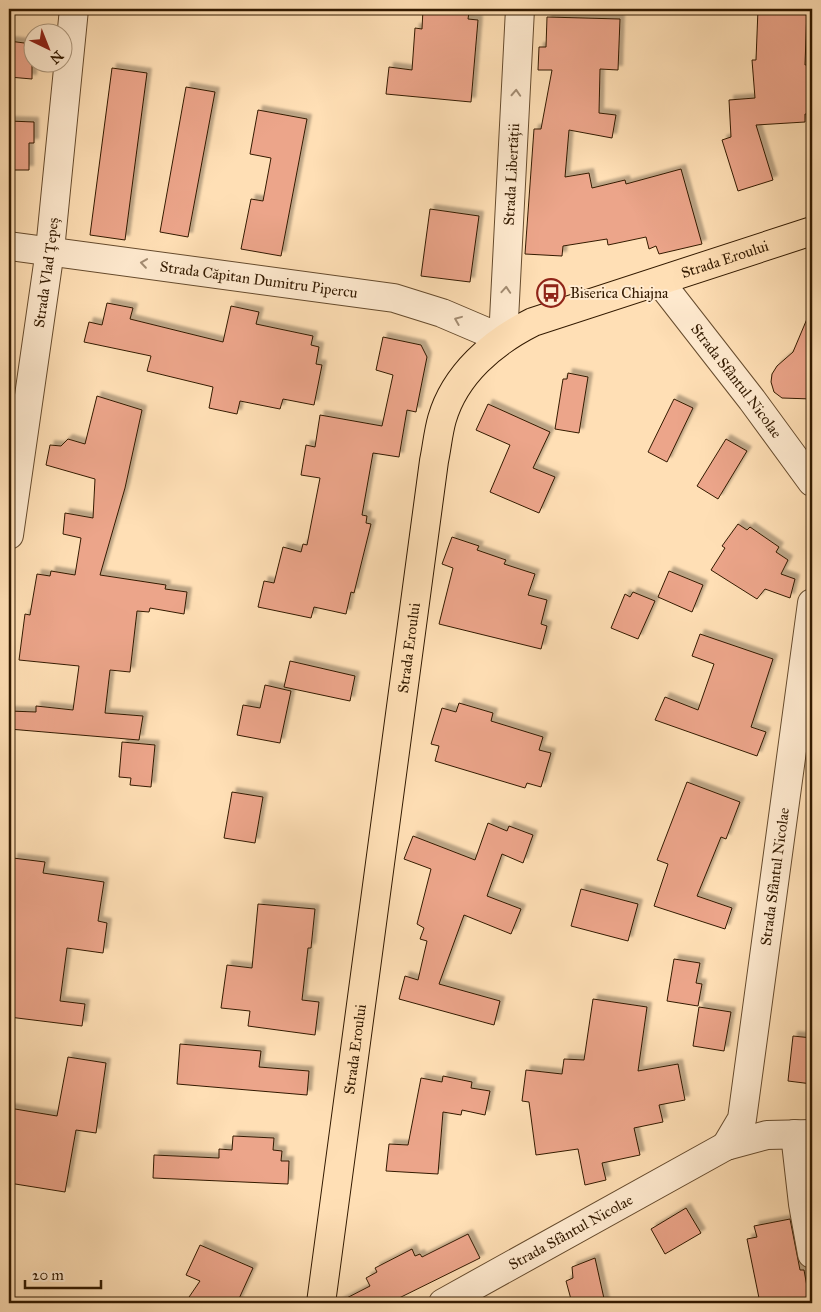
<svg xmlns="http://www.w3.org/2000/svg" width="821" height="1312" viewBox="0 0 821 1312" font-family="'IM FELL Great Primer',serif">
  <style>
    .building { fill: #eca58a; stroke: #331a00; filter: url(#shadow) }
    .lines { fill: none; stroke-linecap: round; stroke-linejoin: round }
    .minor-casing { stroke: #664b2d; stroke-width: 30 }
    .major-casing { stroke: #331a00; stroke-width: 30 }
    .minor { stroke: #ffeacf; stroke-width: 28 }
    .major { stroke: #ffdfb5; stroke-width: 28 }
    .oneway { stroke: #a38c72 }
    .labels { text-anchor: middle; stroke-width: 4; stroke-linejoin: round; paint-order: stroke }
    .street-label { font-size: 15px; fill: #331a00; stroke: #ffeacf }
    .poi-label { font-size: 15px; fill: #331a00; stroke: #ffeacf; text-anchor: start }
  </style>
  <defs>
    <filter id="shadow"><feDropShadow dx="4.5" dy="-4.5" stdDeviation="1" flood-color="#0004"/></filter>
  </defs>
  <rect width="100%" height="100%" fill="#ffdfb5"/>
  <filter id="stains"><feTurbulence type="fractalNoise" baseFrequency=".004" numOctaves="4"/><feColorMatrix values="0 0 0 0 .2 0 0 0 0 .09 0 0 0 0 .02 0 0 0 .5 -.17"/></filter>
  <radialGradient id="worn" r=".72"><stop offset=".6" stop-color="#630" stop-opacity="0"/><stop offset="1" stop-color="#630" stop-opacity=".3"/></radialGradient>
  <!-- building -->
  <path class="building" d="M423,9l46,3 -1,7 10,1 -7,82 -85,-8 3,-27 23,3 3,-42 7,1z
    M758,9h49l-2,56 7,-1v27h-3l2,23h-6v8l-49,3 17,55 -35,11 -16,-51 9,-3 -2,-37 26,-2 -3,-38h4z
    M547,17l73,2 -2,51 -18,-1 -1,44 17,2 -4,23 -43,-8 -4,47 24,-4 3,15 33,-8 1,4 55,-15 21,75 -43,10 -3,-8 -7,3 -3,-12 -38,8 -1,-6 -44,7 -1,10 -37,-2 9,-125h7l11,-59h-14l1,-23h7z
    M9,41l23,3v35l-23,-2z
    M112,68l35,5 -22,167 -35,-5z
    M186,87l29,5 -27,145 -28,-5z
    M258,110l49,9 -26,137 -40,-7 10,-50 12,2 8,-43 -21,-4z
    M9,121l25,1v21h-5v27h-20z
    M430,209l49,7 -9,66 -49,-6z
    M107,303l26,5 -3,11 93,23 8,-36 28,6 -3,12 57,12 -2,9 8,2 -3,17 6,1 -8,40 -31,-6 -3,10 -40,-8 -3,13 -28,-6 4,-21 -66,-16 4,-15 -67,-14 5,-20 13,3z
    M812,307v92l-30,-1 -8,-6 -3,-10 1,-8 5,-8 16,-14z
    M383,337l38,8 6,12 -11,55 -9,-2 -8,47 -26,-4 -11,62 5,1 -1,7 5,1 -17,69 -3,-1 -5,22 -32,-7 -3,11 -53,-11 6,-26 10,2 9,-36 18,5 2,-8 4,1 13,-67 -19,-3 5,-30 9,2 5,-32 62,11 11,-51 -17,-5z
    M568,373l20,4 -9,56 -24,-4 8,-50h4z
    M97,396l45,14 -17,78 -25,87 66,10 -1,4 22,3 -3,22 -34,-6 -1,4 -12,-1 -7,61 -20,-2 -5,43 38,3 -4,24 -130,-11v-18l27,1v-6l37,4 6,-44 -60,-6 6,-46 5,1 7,-41 13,2 1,-5 24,4 6,-37 -18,-4 2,-21 28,5 2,-39 -49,-14 4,-20 11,1 7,-7 17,5z
    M674,399l19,9 -26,54 -19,-10z
    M488,404l62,28 -17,36 22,9 -16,36 -49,-21 20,-47 -34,-15z
    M726,439l21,12 -29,48 -21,-13z
    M738,524l9,6 3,-3 29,20 -3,5 12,8 -7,14 14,5 -5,19 -25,-9 -8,10 -46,-29 14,-22 -3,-2z
    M452,537l27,9 -2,4 29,10 -2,4 31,10 -7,21 19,5 -6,24 6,2 -6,23 -102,-25 14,-56 -11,-4z
    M669,571l34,14 -11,27 -34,-15z
    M633,592l22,9 -17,38 -27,-11 14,-34 5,3z
    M700,634l73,25 -22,68 15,5 -9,24 -102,-36 10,-23 33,13 16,-46 -22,-8z
    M290,661l65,15 -5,25 -66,-14z
    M265,685l26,6 -11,52 -43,-8 6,-30 17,3z
    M459,703l34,10 -2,8 52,16 -4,13 12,3 -10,34 -14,-4 -2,5 -90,-27 4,-15 -8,-2 11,-36 14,4z
    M122,742l33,3 -4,42 -21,-2 1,-7 -12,-1z
    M687,782l53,20 -14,37 -5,-2 -24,59 35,12 -7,21 -71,-23 14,-42 -11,-4z
    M232,792l31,5 -8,46 -31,-5z
    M488,823l19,8 2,-5 24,9 -10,28 -21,-9 -15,42 34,13 -10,25 -47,-19 -25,69 61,17 -6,24 -95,-26 6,-23 13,4 9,-39 -7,-2 4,-11 -7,-4 14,-55 -27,-10 9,-23 62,24z
    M13,858l32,4 -2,11 61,9 -6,39 9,2 -4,30 -36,-5 -7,53 25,3 -3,22 -73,-9v-148l3,1z
    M581,889l57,15 -10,37 -57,-15z
    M258,904l57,5 -4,39h-3l-6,52 17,2 -4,33 -67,-9 2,-15 -29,-3 6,-43 25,3z
    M674,959l26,4 -4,20 6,1 -4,22 -31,-5z
    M593,999l54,8 -9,64 40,-7 7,36 -26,5 4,17 -29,6 6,27 -38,8 4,17 -21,5 -7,-36 -42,6 -7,-53 -7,-1 4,-31 36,4 2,-15 20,1z
    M699,1007l32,5 -7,39 -31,-5z
    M793,1036l19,2v46l-24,-3z
    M180,1044l81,7 -2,16 50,4 -2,24 -130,-11z
    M68,1057l38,6 -10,70 -20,-3 -11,62 -56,-9v-75l48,8z
    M443,1076l29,6 -1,6 19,3 -5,24 -23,-5 -1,5 -18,-3 -5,62 -52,-3 3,-27 19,1 13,-67 21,4z
    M233,1136l41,2 -1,12 9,1 -1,10h8l-1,23 -135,-6 1,-23 65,3v-9l13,1z
    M686,1208l15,25 -36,21 -14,-25z
    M790,1219l10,51h4l6,33h-50l-13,-64 10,-2 -3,-11z
    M468,1234l12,24 -91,45h-52l33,-17 -4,-8 11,-6 -2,-4 37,-19 3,7 5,-2 2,3z
    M200,1245l53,23 -16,35h-52l15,-22 -14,-6z
    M595,1258l10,45h-33l-6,-22 7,-3 -1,-11z"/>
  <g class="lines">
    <defs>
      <g id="minor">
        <path id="s1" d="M9,246l385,52 48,15 61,26 17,-330"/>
        <path id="s2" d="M660,282l92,118 60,82"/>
        <path id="s3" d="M9,535l41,-285 24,-241"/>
        <path d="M795,1134l8,70 9,50"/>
        <path id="s4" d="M726,1146l16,-27 70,-516"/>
        <path id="s5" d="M443,1303l283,-157 41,-11 45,-1"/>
      </g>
      <g id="major">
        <path id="s6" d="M321,1303l113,-842c3,-14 4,-28 8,-42 13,-45 51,-77 91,-97l279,-91"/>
      </g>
    </defs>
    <!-- minor casing -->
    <use href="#minor" class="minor-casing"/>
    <!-- major casing -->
    <use href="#major" class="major-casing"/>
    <!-- minor -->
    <use href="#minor" class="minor"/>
    <!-- major -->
    <use href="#major" class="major"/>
  </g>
  <!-- one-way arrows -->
  <defs><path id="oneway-chevron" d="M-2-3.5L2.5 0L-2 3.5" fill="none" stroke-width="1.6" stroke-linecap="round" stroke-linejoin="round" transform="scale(1.25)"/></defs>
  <g class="oneway">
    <use href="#oneway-chevron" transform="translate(516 93) rotate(-87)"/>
    <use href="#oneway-chevron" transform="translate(144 263) rotate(-172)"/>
    <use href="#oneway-chevron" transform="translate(506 290) rotate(-86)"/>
    <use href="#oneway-chevron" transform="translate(458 320) rotate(-158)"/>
  </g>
  <!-- icons -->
  <defs>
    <symbol id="bus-ring" viewBox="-11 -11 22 22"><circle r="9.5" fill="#ffeacf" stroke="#8f2418" stroke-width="1.5"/><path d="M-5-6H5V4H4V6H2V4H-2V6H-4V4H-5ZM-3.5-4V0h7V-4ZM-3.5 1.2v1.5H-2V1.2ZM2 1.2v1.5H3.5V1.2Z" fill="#8f2418"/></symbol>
  </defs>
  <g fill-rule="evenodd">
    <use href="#bus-ring" x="535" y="277" width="32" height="32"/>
  </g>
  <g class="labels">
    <!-- street labels -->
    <g class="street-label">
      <text dy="5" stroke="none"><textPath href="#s1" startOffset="670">Strada Libertății</textPath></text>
      <text dy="5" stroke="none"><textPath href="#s6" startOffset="1231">Strada Eroului</textPath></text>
      <text dy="5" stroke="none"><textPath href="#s3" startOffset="265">Strada Vlad Țepeș</textPath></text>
      <text dy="5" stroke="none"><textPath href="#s1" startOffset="252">Strada Căpitan Dumitru Pipercu</textPath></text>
      <text dy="5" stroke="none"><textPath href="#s2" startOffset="125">Strada Sfântul Nicolae</textPath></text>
      <text dy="5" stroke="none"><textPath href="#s6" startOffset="661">Strada Eroului</textPath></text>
      <text dy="5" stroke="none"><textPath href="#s4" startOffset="276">Strada Sfântul Nicolae</textPath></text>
      <text dy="5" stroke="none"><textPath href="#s6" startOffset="256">Strada Eroului</textPath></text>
      <text dy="5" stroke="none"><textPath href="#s5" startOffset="146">Strada Sfântul Nicolae</textPath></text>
    </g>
    <!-- poi labels -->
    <g class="poi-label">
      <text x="570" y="298">Biserica Chiajna</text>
    </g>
  </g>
  <!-- margin -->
  <rect width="821" height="1312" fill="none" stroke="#ffdfb5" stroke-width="30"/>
  <rect x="10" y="10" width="801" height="1292" fill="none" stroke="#331a00" stroke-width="2.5"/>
  <rect x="15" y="15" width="791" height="1282" fill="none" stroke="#331a00"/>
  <!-- north arrow -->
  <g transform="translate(48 48) rotate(137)"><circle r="24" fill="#ffeacf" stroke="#ad977c"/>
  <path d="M0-4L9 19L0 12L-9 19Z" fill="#8f2418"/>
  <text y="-8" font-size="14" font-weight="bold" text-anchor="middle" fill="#331a00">N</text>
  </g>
  <!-- scale -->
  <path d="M25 1280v8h76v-8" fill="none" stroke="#331a00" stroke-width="2.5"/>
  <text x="32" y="1280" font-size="15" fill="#331a00" stroke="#ffeacf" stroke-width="4" paint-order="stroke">20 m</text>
  <rect width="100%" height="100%" filter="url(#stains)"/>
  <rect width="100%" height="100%" fill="url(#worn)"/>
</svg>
